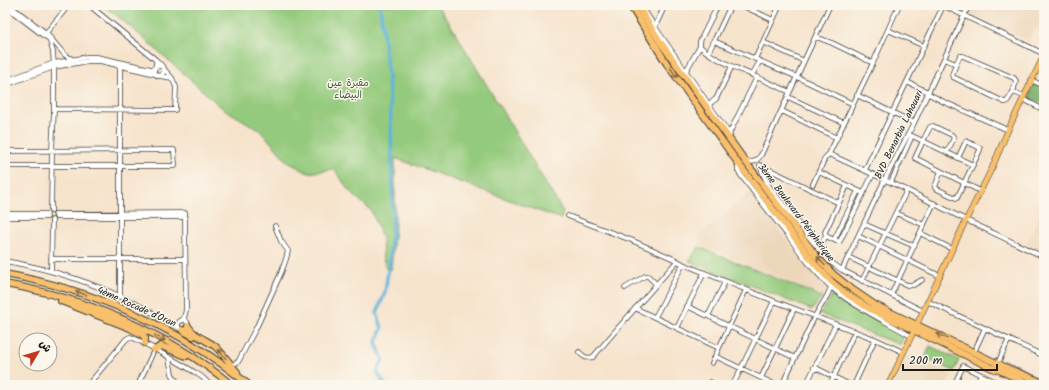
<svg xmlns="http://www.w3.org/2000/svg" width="1049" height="390" viewBox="0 0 1049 390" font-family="Kalam,'Playpen Sans Arabic',sans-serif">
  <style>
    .built { fill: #edd7bb }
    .green { fill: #94ca7d; stroke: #58734c }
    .forest { fill: #77ae6c; stroke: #4a6544 }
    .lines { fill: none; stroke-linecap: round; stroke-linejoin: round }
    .canal { stroke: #5fb2da; stroke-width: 3.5 }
    .minor-casing { stroke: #3d3a36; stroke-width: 5.5 }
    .major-casing { stroke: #3d3a36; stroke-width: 6 }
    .highway-casing { stroke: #3d3a36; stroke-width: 8 }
    .minor { stroke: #fff; stroke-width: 4 }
    .major { stroke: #f8bf6c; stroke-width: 5 }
    .highway { stroke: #f8bf6c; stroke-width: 6 }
    .oneway { stroke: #8a6e44 }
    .labels { text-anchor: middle; stroke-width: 3; stroke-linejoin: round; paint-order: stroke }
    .park-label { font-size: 10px; fill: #46593e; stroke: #fbf7ec }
    .street-label { font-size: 10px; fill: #1c1c1c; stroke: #fbf7ec }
  </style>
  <rect width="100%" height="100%" fill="#fbf7ec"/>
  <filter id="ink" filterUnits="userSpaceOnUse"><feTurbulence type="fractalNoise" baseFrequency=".025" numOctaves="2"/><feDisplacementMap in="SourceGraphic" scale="8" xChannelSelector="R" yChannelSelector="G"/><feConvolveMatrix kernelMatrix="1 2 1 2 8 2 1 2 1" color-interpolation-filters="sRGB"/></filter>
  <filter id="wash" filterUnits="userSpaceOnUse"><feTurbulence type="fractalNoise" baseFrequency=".012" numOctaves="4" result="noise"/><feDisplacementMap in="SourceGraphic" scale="16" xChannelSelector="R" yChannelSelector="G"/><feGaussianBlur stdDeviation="0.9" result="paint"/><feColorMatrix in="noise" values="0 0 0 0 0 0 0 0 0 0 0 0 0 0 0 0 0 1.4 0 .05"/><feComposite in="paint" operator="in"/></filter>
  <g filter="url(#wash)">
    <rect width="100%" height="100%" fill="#f6e3cc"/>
    <!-- built -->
    <path class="built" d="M974,5h70v23l-2,4 -8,-3 -6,12 -58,-27z
      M751,192l48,64 24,28 4,3 -3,9 -68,-28h-3l-12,-7 -43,-16 3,-10z
      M1044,206v48l-19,-9z
      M908,355l44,19 -5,11h-54z"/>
    <!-- green -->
    <path class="green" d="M103,5h334l13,19 113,188 -2,7 -166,-61v67l-4,45 -5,-1 -3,-11 -1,-21 -11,-27 -20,-17 -17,-24 -26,4 -20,-11 -27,-31 -40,-24 -89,-79z
      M699,247l123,50 -10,13 -123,-49z
      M833,292l40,24 32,18 -5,11 -80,-31 10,-15z
      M930,346l29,14 -5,11 -29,-13z"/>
    <!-- forest -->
    <path class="forest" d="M1034,84l10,4v16l-17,-7z"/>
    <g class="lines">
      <!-- canal -->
      <path class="canal" d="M380,5l8,71 3,46 2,96 -4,47 -4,27 -8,21 5,15 -6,15 7,17 -6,12 8,13"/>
    </g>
  </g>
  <g filter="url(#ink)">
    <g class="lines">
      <defs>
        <path id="minor" d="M9,5l37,28 19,22 7,4
          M89,5l67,55
          M641,5l14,22 75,108
          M718,5l-18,36v5c9,11 38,23 52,29
          M731,5l-17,36 83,36 56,27
          M741,5l32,15
          M942,5l102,49
          M5,6l39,30 4,2
          M655,27l10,-22
          M888,30l36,16
          M45,34l24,-29
          M816,37l16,6 41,20
          M49,38l4,14 1,15v42l-2,42 -1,60
          M763,42l41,19
          M708,53l6,-12
          M755,59l25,-54
          M944,59l12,5 -4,11 1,2 51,25h2l2,-2 5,-8 11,4
          M760,61l-8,14 38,17
          M956,64l4,-8h3l51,22 2,3 -3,11
          M686,71l14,-25
          M160,76l12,2 -8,-9
          M1031,80l13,6
          M5,81l49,-18 33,-6h10l54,12c3,0 5,-3 9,-3l4,2v3l-2,4 -4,1 -4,-3c0,-5 3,-8 2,-13l7,7
          M907,82l21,10
          M5,85l49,-18 35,-6h11l55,13
          M927,93l17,9 64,28
          M857,95l57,28
          M788,97l56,26
          M1023,99l21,11
          M709,104l7,-5 16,-33
          M54,109l121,1 1,-23 -4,-9
          M782,111l55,27
          M729,134l28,-57
          M908,134l15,7 -8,17 65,33
          M5,151l169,-1 1,16h-170
          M947,152l7,-14 -2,-3 -19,-9 -3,1 -7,14 50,24
          M829,154l78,36 59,30 78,37
          M745,161c8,2 11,1 16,-6l43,-94 26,-56
          M738,163v8l2,3c16,21 32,42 49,63 14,20 29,40 48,55 23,18 50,30 74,44
          M760,165l3,9 7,14 43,54 16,19 13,9 81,41
          M760,165l79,38
          M865,170l78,-164
          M941,171l-6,16v1l21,10h1l23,-48v-2l-14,-7 -8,17
          M819,172l44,21
          M891,182l21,-46
          M813,184l12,-26 4,-4 44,-91 26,-58
          M896,213l28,12
          M5,214h42
          M55,214l130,-1 1,97 -2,8 -3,3
          M568,216l63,24 43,19 9,5 91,37 101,38 28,13
          M5,217h42
          M56,217h129
          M864,224l50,22
          M920,233l32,16
          M826,236l-1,-4 22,-46
          M858,236l82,40
          M834,240l24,-49
          M818,249l8,-13 10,5h4l33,-67
          M848,257l59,28h6l9,-5
          M51,259h134
          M5,261c46,8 92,23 133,44 15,7 28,17 43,24
          M842,270l43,-91 29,-56 55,-118
          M51,271l1,-51
          M862,281l45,-91
          M625,288l20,-12h3l8,8
          M891,295l43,-92
          M120,297v-231l1,-3
          M927,301l117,55
          M687,306l108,52
          M635,308l84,40
          M708,316l17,-34
          M655,317l28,-53
          M178 325a5 5 0 1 1 10 0a5 5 0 1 1-10 0Z
          M677,328l27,-55
          M579,352c5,5 7,7 14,5l25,-29 59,-67
          M974,352l11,-24
          M715,356l61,29
          M169,358l3,16 7,11
          M712,363l34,-73
          M998,363l11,-24
          M231,365l7,-3 19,-36 24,-53 5,-14 2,-8 -7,-10 -6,-15
          M814,367l36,18
          M761,378l33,-69
          M710,382l6,3
          M88,385l35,-42c2,-3 4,-5 7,-6 5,0 58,31 66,36l6,4 8,8
          M138,385l16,-35
          M733,385l41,-84
          M782,385l33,-69 12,-20 4,-9
          M806,385l30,-61
          M830,385l25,-54
          M854,385l21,-46
          M954,385l9,-19 39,19
          M976,385l5,-10"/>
        <path id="major" d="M917,324l49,-104 26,-52 16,-38 36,-75
          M888,385l26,-54"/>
        <path id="highway" d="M630,5l37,59 71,99 76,100 18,19 16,13 22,14 122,59 7,2 32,15
          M637,5l24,38 84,118 72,96 16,17 20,16 22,15 132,63 37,15
          M5,274c89,16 174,53 244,111
          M5,284c82,14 162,49 227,101
          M61,301l69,27 13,7 2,3v5
          M188,326c6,11 18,13 28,21 8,8 14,17 21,25
          M182,330l11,6
          M154,350l7,-4 25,10"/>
      </defs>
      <!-- minor casing -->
      <use href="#minor" class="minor-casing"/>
      <!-- major casing -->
      <use href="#major" class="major-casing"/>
      <!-- highway casing -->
      <use href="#highway" class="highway-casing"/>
      <!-- minor -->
      <use href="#minor" class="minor"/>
      <!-- major -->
      <use href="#major" class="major"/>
      <!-- highway -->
      <use href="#highway" class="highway"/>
    </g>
    <!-- one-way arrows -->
    <defs><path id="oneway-shaft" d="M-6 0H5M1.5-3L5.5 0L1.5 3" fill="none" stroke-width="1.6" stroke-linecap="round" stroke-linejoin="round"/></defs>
    <g class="oneway">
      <use href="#oneway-shaft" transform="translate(674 73) rotate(54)"/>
      <use href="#oneway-shaft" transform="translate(821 261) rotate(-131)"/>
      <use href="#oneway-shaft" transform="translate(81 293) rotate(-161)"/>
      <use href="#oneway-shaft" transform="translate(942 336) rotate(-154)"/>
      <use href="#oneway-shaft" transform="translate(160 338) rotate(28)"/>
      <use href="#oneway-shaft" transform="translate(222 354) rotate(-131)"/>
    </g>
  </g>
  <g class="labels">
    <!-- park labels -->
    <g class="park-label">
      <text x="348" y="86">مقبرة عين<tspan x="348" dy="12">البيضاء</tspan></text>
    </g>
    <!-- street labels -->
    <g class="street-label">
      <text transform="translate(898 134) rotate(-64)" y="4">BVD Benarbia Lahouari</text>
      <text transform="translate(797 212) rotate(53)" y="4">3ème Boulevard Périphérique</text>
      <text transform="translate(137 306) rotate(24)" y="4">4ème Rocade d'Oran</text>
    </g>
  </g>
  <!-- margin -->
  <rect width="1049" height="390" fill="none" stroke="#fbf7ec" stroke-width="20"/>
  <!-- north arrow -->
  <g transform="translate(38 352) rotate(52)"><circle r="19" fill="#fbf7ec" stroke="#a29f99"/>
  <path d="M0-3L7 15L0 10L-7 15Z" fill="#c8321e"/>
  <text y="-6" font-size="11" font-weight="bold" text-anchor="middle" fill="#1c1c1c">ش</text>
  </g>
  <!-- scale -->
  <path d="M903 364v6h94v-6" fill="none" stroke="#1c1c1c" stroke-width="2"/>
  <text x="909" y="364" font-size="12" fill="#1c1c1c" stroke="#fbf7ec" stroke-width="3" paint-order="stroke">200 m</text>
</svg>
